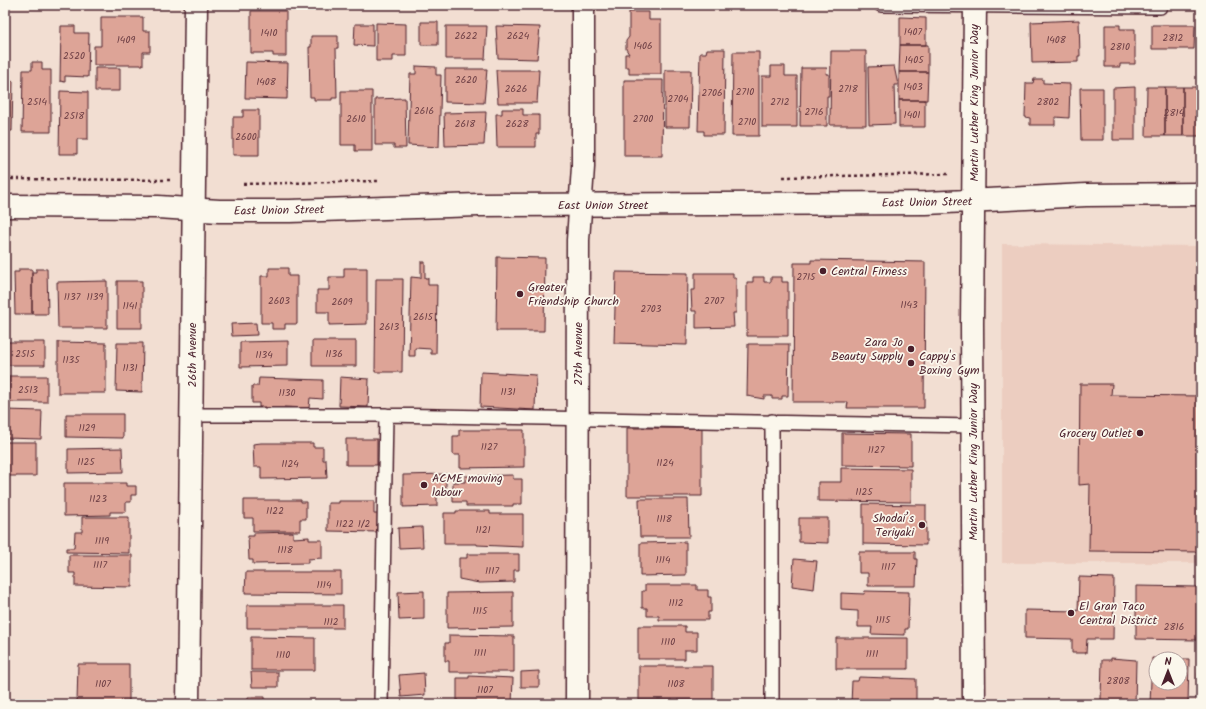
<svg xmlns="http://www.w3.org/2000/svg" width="1206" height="709" viewBox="0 0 1206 709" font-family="Kalam,sans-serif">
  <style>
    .built { fill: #eccdc0 }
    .building { fill: #dda497; stroke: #4a1f2b }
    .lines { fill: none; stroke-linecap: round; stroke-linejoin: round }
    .lane-casing { stroke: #4a1f2b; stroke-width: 16 }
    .street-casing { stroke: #4a1f2b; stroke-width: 25 }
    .secondary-casing { stroke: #4a1f2b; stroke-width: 25 }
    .path { stroke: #4a1f2b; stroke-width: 2.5; stroke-dasharray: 3 3; stroke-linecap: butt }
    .lane { stroke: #fbf7ec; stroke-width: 13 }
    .street { stroke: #fbf7ec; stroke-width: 22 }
    .secondary { stroke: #fbf7ec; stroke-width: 22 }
    .poi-dot { fill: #4a1f2b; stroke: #fbf7ec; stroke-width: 1.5 }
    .labels { text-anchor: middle; stroke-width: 3.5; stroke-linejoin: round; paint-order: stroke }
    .number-label { font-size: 10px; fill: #6f4046 }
    .street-label { font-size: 12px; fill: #4a1f2b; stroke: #fbf7ec }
    .poi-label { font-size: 12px; fill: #4a1f2b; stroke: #fbf7ec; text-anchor: start }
  </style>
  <rect width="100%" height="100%" fill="#f2ded2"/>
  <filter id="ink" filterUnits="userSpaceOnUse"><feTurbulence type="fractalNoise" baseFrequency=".025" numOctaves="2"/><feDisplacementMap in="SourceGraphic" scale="8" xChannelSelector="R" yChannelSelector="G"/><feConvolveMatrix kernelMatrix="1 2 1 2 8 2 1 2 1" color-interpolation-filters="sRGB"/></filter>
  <g filter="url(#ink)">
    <!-- built -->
    <path class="built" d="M1002,244l199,2v317h-199z"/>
    <!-- building -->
    <path class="building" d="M81,5h53v2h-53z
      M251,11h35v45h-13v-3h-22z
      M629,12h20v8h12v54h-32v-7h-4v-13h4l-3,-5v-8l3,-4z
      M101,17h42v14h7v21h-7v13h-49v-19h7z
      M900,17l26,1v27h-26z
      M1079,20l1,36h-2v6l-46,1 -1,-41z
      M421,22h17v23h-17z
      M376,23l30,1v32h-13v5h-17z
      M355,24h18v22l-19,-1z
      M1105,25h15v4h15v35h-15v3h-15z
      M1152,25h43l-1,24h-42z
      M61,26h14v7h14l-1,44 -23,-1v6l-5,-1z
      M446,26h41l-2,33h-39z
      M496,26l44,1 -3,32 -39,-1z
      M311,36h27v12h-2l1,50h-5v2h-18v-3h-4l-1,-50h2z
      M900,45h28v27h-29z
      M707,49h18l-1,86h-20v-4h-6l2,-78h6z
      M831,51h35v74h-36z
      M733,52h26v84h-27z
      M32,62h10v8h9v62h-29l1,-62h9z
      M246,62l42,1 -1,36 -42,-1z
      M416,66l20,1v8h5l-2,72 -31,-2 2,-71h6z
      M771,66h14v10h12v51h-35v-51h9z
      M894,66l4,19h-4l1,39 -26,1 -1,-58z
      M95,68h25v23h-25z
      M801,68h26l-1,6h3v22h-2v30h-27z
      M445,69h42l-3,34 -39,-1z
      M496,70h43l-2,33h-39z
      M665,70h26l-1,57h-25z
      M899,72h29l-1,28h-28z
      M1034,79h9v4l27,1 -1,34 -14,-1v8h-25v-7l-5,-1 1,-34h7z
      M624,80h39l-1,76h-38z
      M5,81h8l-1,50h-7z
      M1135,87v53h-22v-52z
      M1147,87h18v49h-19z
      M1165,87h18v49h-18z
      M1183,87h18v49h-18z
      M1080,88h23v52h-22z
      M60,91l28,1v47h-11v15h-18z
      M341,91h31v60h-17v-6h-14z
      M405,98l1,50h-12v-3h-19v-46z
      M899,100h26v27h-26z
      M502,109h21v6h16v19h-3v13h-39l-1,-33h6z
      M243,110h16v45h-26v-38h10z
      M486,112l-2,33 -39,1 -1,-33z
      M497,257l48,1 -1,73h-48z
      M811,260l114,2 -1,146h-77l1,-6h-55l1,-139h17z
      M421,262h4v16h3v7h9l-1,69h-5v-5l-16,-1v8h-6l2,-79 10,1z
      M269,268h19v8h9v48h-12v5h-13v-6h-11v-47h8z
      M344,268h23v56l-38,1v-13h-12v-22h12v-13h15z
      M19,269h13v45h-17l-1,-42h5z
      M36,269h11l1,45h-16v-42h4z
      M616,272l72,1 -1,72 -73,-2z
      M695,273h38v5h3v35h-3l1,14 -38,1v-17h-4l-1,-21h4z
      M753,277h11v5h7v-5h11v5h6v54h-41v-54h6z
      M376,279h27l-1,93h-27z
      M107,281v47h-49l-1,-46z
      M117,281h25v47h-25z
      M256,323l1,12 -25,1 -1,-12z
      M288,341v25l-48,1v-25z
      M312,341h44v25h-44z
      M5,342h40v23h-40z
      M58,342l48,1v50h-48z
      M117,343h26l-1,49 -26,-1z
      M748,344h41l-1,52h-6v3h-10v-3h-8v3l-17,-3z
      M481,372l55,3 -1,35 -55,-3z
      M9,376h38v26h-38z
      M340,377l29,2 -1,28 -29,-1z
      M259,378l64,2v19l-13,-1 -1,10 -25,-1v3h-19v-3h-6v-4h-7v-17h6z
      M1080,384h32l-1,11 90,1v156l-112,-1 1,-67 -11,1z
      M5,410l37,1 -1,28 -36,-1z
      M66,414h57v24l-57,-1z
      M627,428h75v68h-75z
      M459,430h65v37l-64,1v-13h-7v-19h6z
      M842,433l69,1v32l-69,-1z
      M346,439h31v26h-31z
      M5,442h31v34h-31z
      M261,443h52v4h10v13h3l1,18 -66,1v-12h-7l-1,-23z
      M122,448l1,24 -55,1v-24z
      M841,468l70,1v33l-93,-1v-19h23z
      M446,474v20h-9v12l-34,1v-32z
      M513,475v4h9v25h-9v2h-47v-4h-13v-20h12v-6z
      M64,483h62v3h10v9h-5v7h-5v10h-16v3l-46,1z
      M639,499h49l1,38h-49z
      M244,500h57v2h5v17h-6v12h-47v-13h-9z
      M339,501h35v13h5v18l-51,-1v-28h11z
      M863,504l63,1v40l-63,-1z
      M456,511h34v3h33v33l-46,-2v-1h-33v-31h12z
      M82,517h47v36l-63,-1v-4h8l1,-16h7z
      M799,518h29v25l-29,-1z
      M422,527l1,20 -24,1 -1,-20z
      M293,532v6l16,-1v3h13v18l-14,1v4l-55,1v-4h-4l-1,-24h6v-3z
      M686,542v33l-46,1v-33z
      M859,552h56v7h2l-1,27h-48v-13h-9z
      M467,554h52v16h-5v12l-35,1 -20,-4v-21h8z
      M69,555h63v32l-57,-1v-13h-6z
      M794,559l23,2 -3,28 -22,-3z
      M246,572h95v22l-96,-1z
      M1079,577l35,1 -1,61h-26l-1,14h-14v-14l-47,-1v-28l53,1z
      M645,585h52v5h11v7h3v15h-3v8h-49v-4h-12v-8h-5v-17h3z
      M1136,586l62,1 -1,53 -61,-1z
      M424,591v28l-25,1 -1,-28z
      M865,591l44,1 -1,37h-3v6l-34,-1 1,-7h-14v-16l-17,-1v-17l23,1z
      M513,592v35l-66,1v-35z
      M247,605h96v23h-96z
      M638,626h47v6h12v18h-12v9h-47z
      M449,635l65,1v36h-65v-11h-4v-18h4z
      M251,637l64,1v32h-64z
      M836,638h72v31h-72z
      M1111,658l25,2 -1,44h-27v-3l-7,-1 1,-40h9z
      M1152,658l23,1h-19v24h24v-24h9l-1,45h-38z
      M78,664h51v39l-52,-1z
      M639,666h74v34h-74z
      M539,671v16h-18v-15z
      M251,672h27v15h-26z
      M424,673l1,22 -24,2 -2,-22z
      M1198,673h3v31h-4z
      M469,676l44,2 -1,26h-55v-26h12z
      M859,677l57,2v25h-65l1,-23h6z
      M248,697h17v6l14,1h-40l9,-1z
      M288,701h39v3h-39z"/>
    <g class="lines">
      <defs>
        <path id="lane" d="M881,5l279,2
          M192,415h194l587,11
          M381,704l5,-289
          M772,704v-283"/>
        <path id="street" d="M188,704l8,-699
          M577,704l1,-464 5,-73v-162"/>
        <path id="secondary" d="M5,206l153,1 61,4h71l189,-6 447,-2 160,-8 115,-1
          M974,704l-2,-380 3,-319"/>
      </defs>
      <!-- lane casing -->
      <use href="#lane" class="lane-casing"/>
      <!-- street casing -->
      <use href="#street" class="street-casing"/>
      <!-- secondary casing -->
      <use href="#secondary" class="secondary-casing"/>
      <!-- path -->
      <path class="path" d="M783,177l165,-3
        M5,179l165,1
        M243,184l137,-3"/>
      <!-- lane -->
      <use href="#lane" class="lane"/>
      <!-- street -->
      <use href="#street" class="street"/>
      <!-- secondary -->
      <use href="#secondary" class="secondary"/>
    </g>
  </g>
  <!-- markers -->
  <g class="poi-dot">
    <circle cx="823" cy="271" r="4"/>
    <circle cx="520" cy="294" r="4"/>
    <circle cx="911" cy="349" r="4"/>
    <circle cx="911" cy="363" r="4"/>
    <circle cx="1140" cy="433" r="4"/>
    <circle cx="424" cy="485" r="4"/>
    <circle cx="922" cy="525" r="4"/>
    <circle cx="1071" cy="613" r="4"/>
  </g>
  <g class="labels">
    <!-- number labels -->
    <g class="number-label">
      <text x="913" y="35">1407</text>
      <text x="269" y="36">1410</text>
      <text x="466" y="39">2622</text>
      <text x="518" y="39">2624</text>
      <text x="1173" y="41">2812</text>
      <text x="126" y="43">1409</text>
      <text x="1056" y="43">1408</text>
      <text x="643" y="49">1406</text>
      <text x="1120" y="50">2810</text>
      <text x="74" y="59">2520</text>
      <text x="914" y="63">1405</text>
      <text x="466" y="83">2620</text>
      <text x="266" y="85">1408</text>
      <text x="913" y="90">1403</text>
      <text x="516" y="92">2626</text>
      <text x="848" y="92">2718</text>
      <text x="745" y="95">2710</text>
      <text x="712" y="96">2706</text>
      <text x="678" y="102">2704</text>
      <text x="37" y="105">2514</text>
      <text x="780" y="105">2712</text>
      <text x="1048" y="105">2802</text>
      <text x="424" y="114">2616</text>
      <text x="814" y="115">2716</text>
      <text x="1174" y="116">2814</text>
      <text x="912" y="118">1401</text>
      <text x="74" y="119">2518</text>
      <text x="356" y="122">2610</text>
      <text x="643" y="122">2700</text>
      <text x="747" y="125">2710</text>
      <text x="465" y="127">2618</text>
      <text x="517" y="127">2628</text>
      <text x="246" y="140">2600</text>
      <text x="806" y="280">2715</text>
      <text x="72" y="300">1137</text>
      <text x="95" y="300">1139</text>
      <text x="279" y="304">2603</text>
      <text x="714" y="304">2707</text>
      <text x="342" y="305">2609</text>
      <text x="909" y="308">1143</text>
      <text x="130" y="309">1141</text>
      <text x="651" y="312">2703</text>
      <text x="423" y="320">2615</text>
      <text x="389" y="330">2613</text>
      <text x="25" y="357">2515</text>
      <text x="334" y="357">1136</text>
      <text x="264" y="358">1134</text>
      <text x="71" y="363">1135</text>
      <text x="130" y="371">1131</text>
      <text x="28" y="393">2513</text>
      <text x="508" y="395">1131</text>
      <text x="287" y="396">1130</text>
      <text x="87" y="431">1129</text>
      <text x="489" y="450">1127</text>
      <text x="876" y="453">1127</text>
      <text x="86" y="465">1125</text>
      <text x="665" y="466">1124</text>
      <text x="290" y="467">1124</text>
      <text x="864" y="495">1125</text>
      <text x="98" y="502">1123</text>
      <text x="275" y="514">1122</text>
      <text x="664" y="522">1118</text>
      <text x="353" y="527">1122 1/2</text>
      <text x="483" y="533">1121</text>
      <text x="102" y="544">1119</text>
      <text x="285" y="553">1118</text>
      <text x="663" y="563">1114</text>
      <text x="100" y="568">1117</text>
      <text x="888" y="570">1117</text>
      <text x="492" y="574">1117</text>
      <text x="324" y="588">1114</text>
      <text x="676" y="606">1112</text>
      <text x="480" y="614">1115</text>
      <text x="883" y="623">1115</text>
      <text x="331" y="625">1112</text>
      <text x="1174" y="630">2816</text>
      <text x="668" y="645">1110</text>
      <text x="480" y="656">1111</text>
      <text x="872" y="657">1111</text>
      <text x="283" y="658">1110</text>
      <text x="1118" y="684">2808</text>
      <text x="103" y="687">1107</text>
      <text x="676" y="687">1108</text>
      <text x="485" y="693">1107</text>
    </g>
    <!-- street labels -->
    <g class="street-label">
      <text transform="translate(974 103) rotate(-90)" y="4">Martin Luther King Junior Way</text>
      <text transform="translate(927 202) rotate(-1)" y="4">East Union Street</text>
      <text x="603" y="209">East Union Street</text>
      <text transform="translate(279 210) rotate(-1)" y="4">East Union Street</text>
      <text transform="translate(578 354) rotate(-90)" y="4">27th Avenue</text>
      <text transform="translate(192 355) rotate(-90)" y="4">26th Avenue</text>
      <text transform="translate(973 462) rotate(-90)" y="4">Martin Luther King Junior Way</text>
    </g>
    <!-- poi labels -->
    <g class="poi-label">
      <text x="831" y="275">Central Firness</text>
      <text x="528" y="291">Greater<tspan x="528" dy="14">Friendship Church</tspan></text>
      <text x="903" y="346" text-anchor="end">Zara Jo<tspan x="903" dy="14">Beauty Supply</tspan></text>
      <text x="919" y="360">Cappy's<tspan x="919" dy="14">Boxing Gym</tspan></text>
      <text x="1132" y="437" text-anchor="end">Grocery Outlet</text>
      <text x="432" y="482">ACME moving<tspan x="432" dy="14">labour</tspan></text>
      <text x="914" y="522" text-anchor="end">Shodai’s<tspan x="914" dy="14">Teriyaki</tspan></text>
      <text x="1079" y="610">El Gran Taco<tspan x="1079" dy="14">Central District</tspan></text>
    </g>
  </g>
  <!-- margin -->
  <rect width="1206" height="709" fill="none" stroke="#fbf7ec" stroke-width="20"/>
  <rect x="10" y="10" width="1186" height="689" fill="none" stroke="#4a1f2b" stroke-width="1.5" filter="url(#ink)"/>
  <!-- north arrow -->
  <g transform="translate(1168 671)"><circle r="19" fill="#fbf7ec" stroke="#b4a19f"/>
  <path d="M0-3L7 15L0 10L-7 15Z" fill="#4a1f2b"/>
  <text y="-6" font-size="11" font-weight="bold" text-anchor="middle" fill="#4a1f2b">N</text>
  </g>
</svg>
